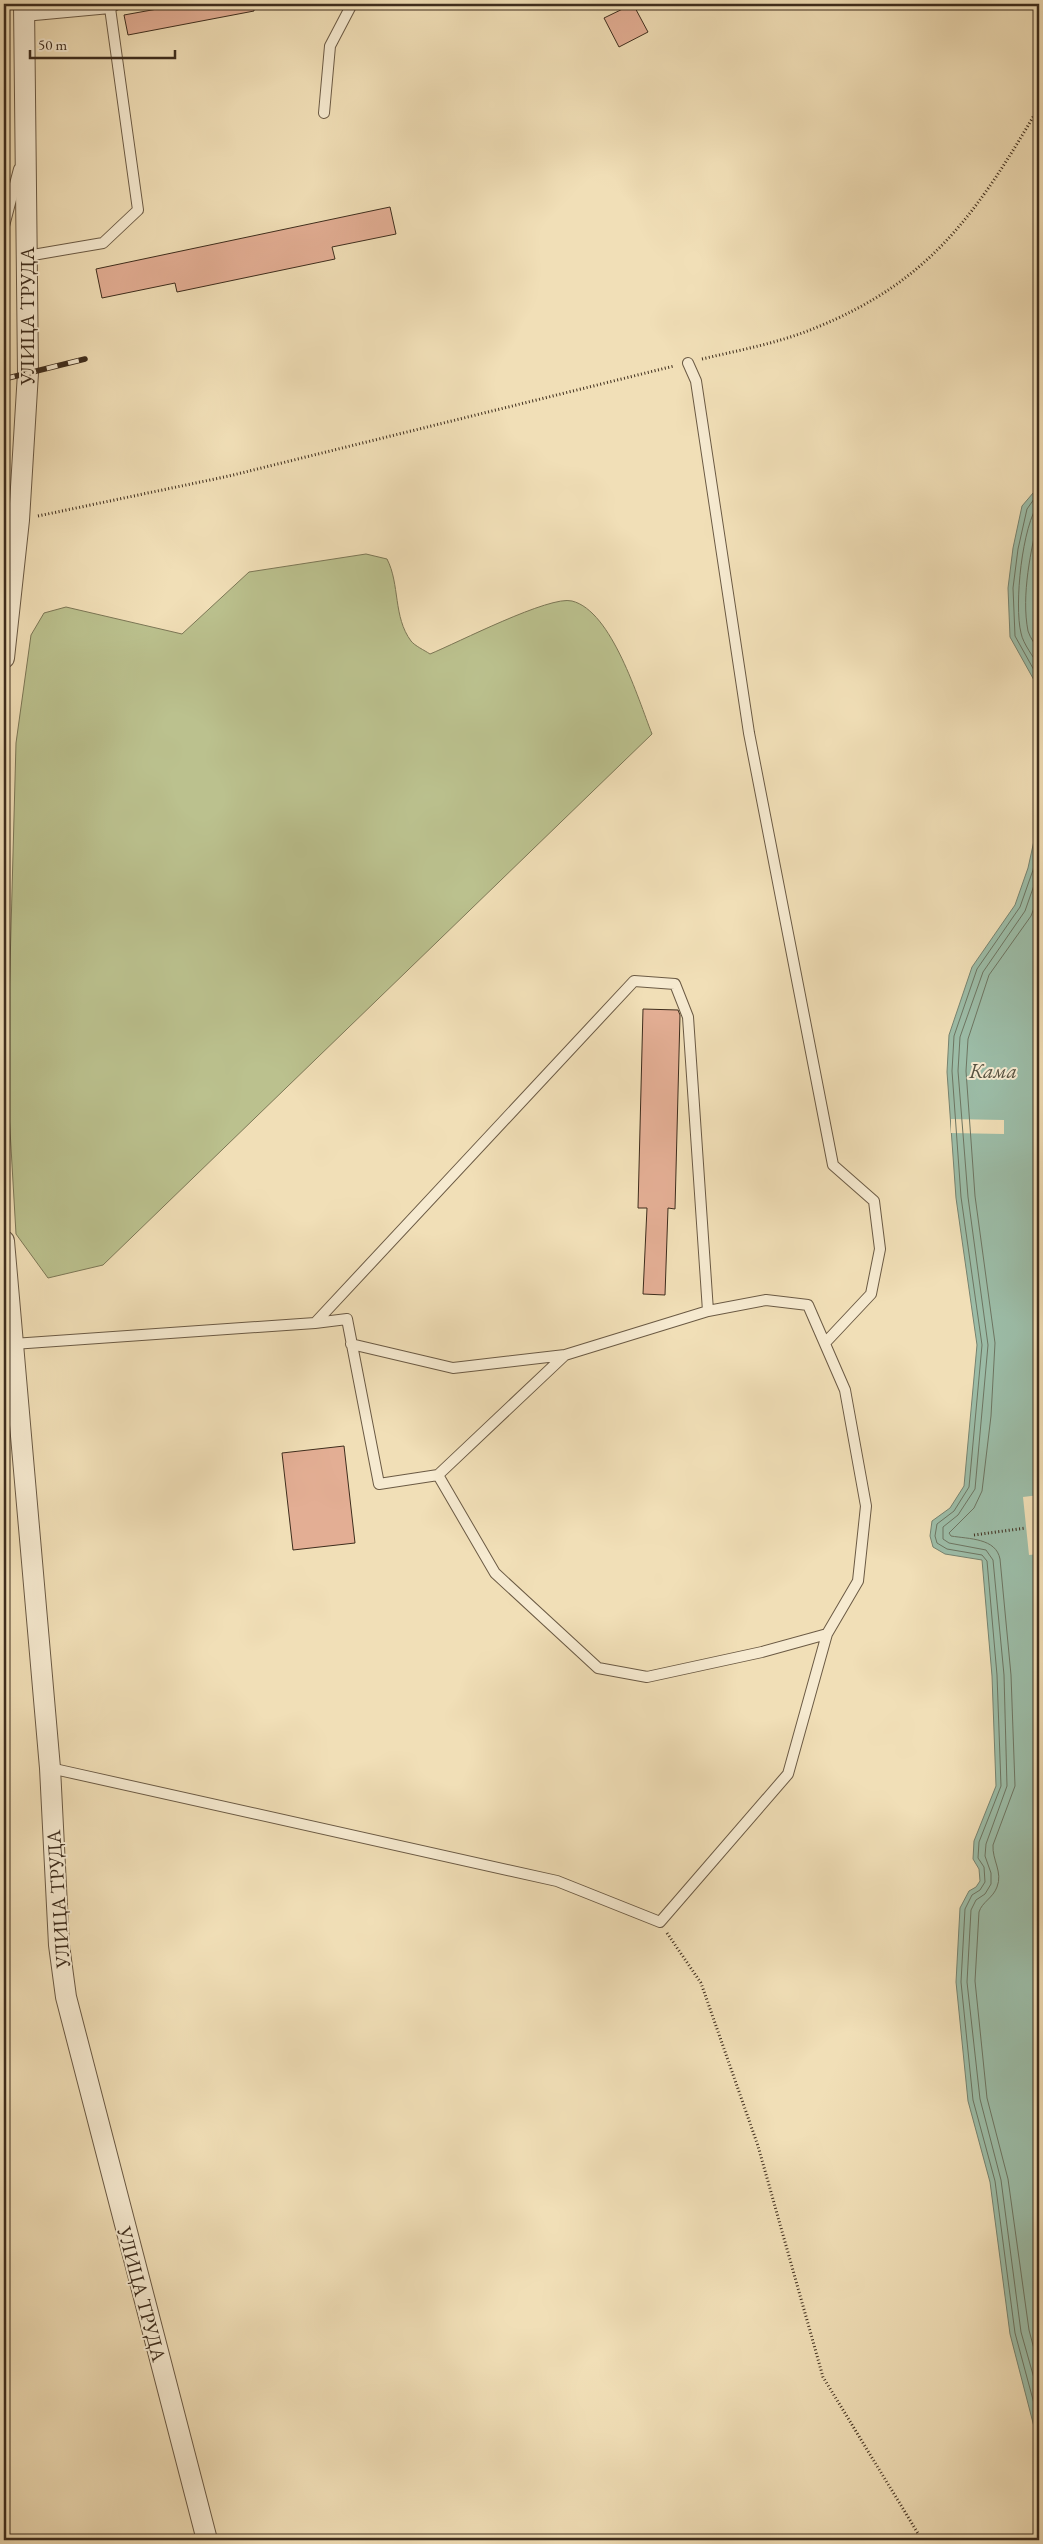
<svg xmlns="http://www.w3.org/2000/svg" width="1043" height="2544" viewBox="0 0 1043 2544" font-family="'EB Garamond',serif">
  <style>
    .green { fill: #bbc18e; stroke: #7c7756 }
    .water { fill: #9cbda8; stroke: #768370 }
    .pier { fill: #f1dfb7 }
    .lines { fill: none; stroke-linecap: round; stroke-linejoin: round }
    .shore { stroke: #6d7562; stroke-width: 1 }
    .building { fill: #e3ae94; stroke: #3e2d1d }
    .lane-casing { stroke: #6b5a44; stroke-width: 12 }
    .street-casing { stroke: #6b5a44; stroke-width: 22 }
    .path { stroke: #3e2d1d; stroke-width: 3; stroke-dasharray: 1 2.5; stroke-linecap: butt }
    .lane { stroke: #f6ead0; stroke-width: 10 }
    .street { stroke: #f6ead0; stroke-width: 20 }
    .rail-casing { stroke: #3e2d1d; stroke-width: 5.5 }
    .rail { stroke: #f6ead0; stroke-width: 4; stroke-dasharray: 11; stroke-linecap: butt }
    .labels { text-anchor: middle; stroke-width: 4; stroke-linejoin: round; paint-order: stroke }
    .street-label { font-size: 20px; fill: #3e2d1d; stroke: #f6ead0 }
    .water-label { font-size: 21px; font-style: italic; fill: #565140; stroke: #f6ead0 }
  </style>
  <rect width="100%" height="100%" fill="#f1dfb7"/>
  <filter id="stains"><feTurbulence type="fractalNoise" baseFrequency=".004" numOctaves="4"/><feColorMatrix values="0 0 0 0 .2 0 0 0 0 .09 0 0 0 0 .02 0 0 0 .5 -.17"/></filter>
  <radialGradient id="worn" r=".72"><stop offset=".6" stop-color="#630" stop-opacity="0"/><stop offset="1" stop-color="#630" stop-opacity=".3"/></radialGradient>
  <!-- green -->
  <path class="green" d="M366,554l21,5c13,25 6,58 24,82 4,5 13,9 19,13 27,-11 120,-59 142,-53 40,10 66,98 80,133l-549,531 -55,13 -32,-44 -9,-156 9,-335 15,-108 13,-22 22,-6 116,27 67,-62z"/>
  <!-- water -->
  <path class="water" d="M1039,486v203l-29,-52 -2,-49 5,-40 9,-42z
    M1039,818v1628l-29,-112 -20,-152 -22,-81 -12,-119 4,-74 9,-17 7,-4 4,-6 -1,-12 -6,-10 1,-18 22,-55 -4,-110 -10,-116 -37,-6 -12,-7 -3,-11 2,-15 18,-13 14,-22 13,-141 -21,-147 -9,-126 2,-37 23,-68 43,-62 13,-37z"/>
  <!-- pier -->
  <path class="pier" d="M951,1119l53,1v14l-53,-1z
    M1039,1495v59l-10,1 -6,-58z"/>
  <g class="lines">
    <!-- shore -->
    <path class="shore" d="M1039,492l-12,17 -9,40 -5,39 2,48 24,43
      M1039,503c-17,22 -25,102 -18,130 2,11 13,24 18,34
      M1039,515c-8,35 -18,80 -11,116 2,7 8,14 11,21
      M1039,841l-6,29 -13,37 -43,62 -23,67 -2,35 9,126 21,148 -13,142 -15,24 -17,13 -2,12 2,7 10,6 35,6 5,6 10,114 4,111 -22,56 -1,16 6,9 1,15 -5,8 -8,5 -7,14 -4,73 12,118 22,81 20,152 24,89
      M1039,871l-14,40 -42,61 -23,65 -2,34 10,126 20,148 -13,144 -17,26 -15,12v12l6,4 37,7 7,10 11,115 3,111 -21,58 -1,12 6,17v11l-6,10 -9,6 -5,10 -4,72 13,117 21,81 20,152 18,64
      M1039,894l-8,22 -42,59 -21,64 -2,32 9,125 20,147 -4,73 -9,75 -8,17 -25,25 2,3c18,3 45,2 49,23l11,116 4,111 -22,59c-1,15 10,27 4,42 -4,11 -15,15 -18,25l-4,69 12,117 21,81 21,151 10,38"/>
  </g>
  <!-- building -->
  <path class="building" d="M185,4h69v7l-126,24 -4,-20z
    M633,4l15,28 -29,15 -15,-29z
    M390,207l6,27 -64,13 3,12 -158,33 -2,-9 -73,15 -6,-29z
    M643,1009l35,1 2,5 -5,194 -7,-1 -3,87 -22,-1 4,-86h-9z
    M344,1446l11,97 -62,7 -11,-97z"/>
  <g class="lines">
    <defs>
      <path id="lane" d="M24,16l86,-8
        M324,113l6,-67 22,-42
        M4,226l15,-57
        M27,256l76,-13 35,-33 -28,-202 7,-4
        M688,363l8,18 53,352 84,432 41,36 6,48 -9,45 -46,49
        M4,528l15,-8
        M315,1323l32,-4 32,165 59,-9
        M13,1344l302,-21 319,-342 41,3 13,33 20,294 -143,44 -127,120 57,98 103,95 49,9 115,-25 65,-18 31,-53 8,-75 -21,-116 -37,-85 -42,-5 -58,11
        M351,1344l102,24 112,-13
        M50,1768l507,113 103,41 128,-148 39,-140"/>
      <path id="street" d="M4,658l15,-138 9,-147 -4,-369
        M4,1241l46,527 9,177 7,52 141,543"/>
    </defs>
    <!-- lane casing -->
    <use href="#lane" class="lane-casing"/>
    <!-- street casing -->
    <use href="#street" class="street-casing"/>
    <!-- path -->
    <path class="path" d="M702,359c38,-9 77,-16 113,-31 117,-47 163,-117 224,-221
      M38,516l191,-40 445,-110
      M1035,655h4
      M1038,825h1
      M974,1535l52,-7
      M667,1933l34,50 57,163 65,231 99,163"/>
    <!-- lane -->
    <use href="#lane" class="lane"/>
    <!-- street -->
    <use href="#street" class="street"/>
    <defs>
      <path id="rail" d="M4,379l81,-20"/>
    </defs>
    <!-- rail casing -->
    <use href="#rail" class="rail-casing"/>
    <!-- rail -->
    <use href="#rail" class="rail"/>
  </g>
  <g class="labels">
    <!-- street labels -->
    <g class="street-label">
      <text transform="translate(27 316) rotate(-90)" y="7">УЛИЦА ТРУДА</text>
      <text transform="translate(58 1899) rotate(-94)" y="7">УЛИЦА ТРУДА</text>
      <text transform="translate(142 2294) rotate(75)" y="7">УЛИЦА ТРУДА</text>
    </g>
    <!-- water labels -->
    <g class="water-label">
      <text x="993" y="1078">Кама</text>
    </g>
  </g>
  <!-- margin -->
  <rect width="1043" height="2544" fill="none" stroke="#f1dfb7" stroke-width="20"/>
  <rect x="5" y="5" width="1033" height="2534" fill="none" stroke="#3e2d1d" stroke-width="2.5"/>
  <rect x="10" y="10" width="1023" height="2524" fill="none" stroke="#3e2d1d"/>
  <!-- scale -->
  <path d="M30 50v8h145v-8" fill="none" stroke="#3e2d1d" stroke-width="2.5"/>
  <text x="38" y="50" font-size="15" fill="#3e2d1d" stroke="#f6ead0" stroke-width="4" paint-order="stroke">50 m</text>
  <rect width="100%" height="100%" filter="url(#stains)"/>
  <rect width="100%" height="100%" fill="url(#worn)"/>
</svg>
